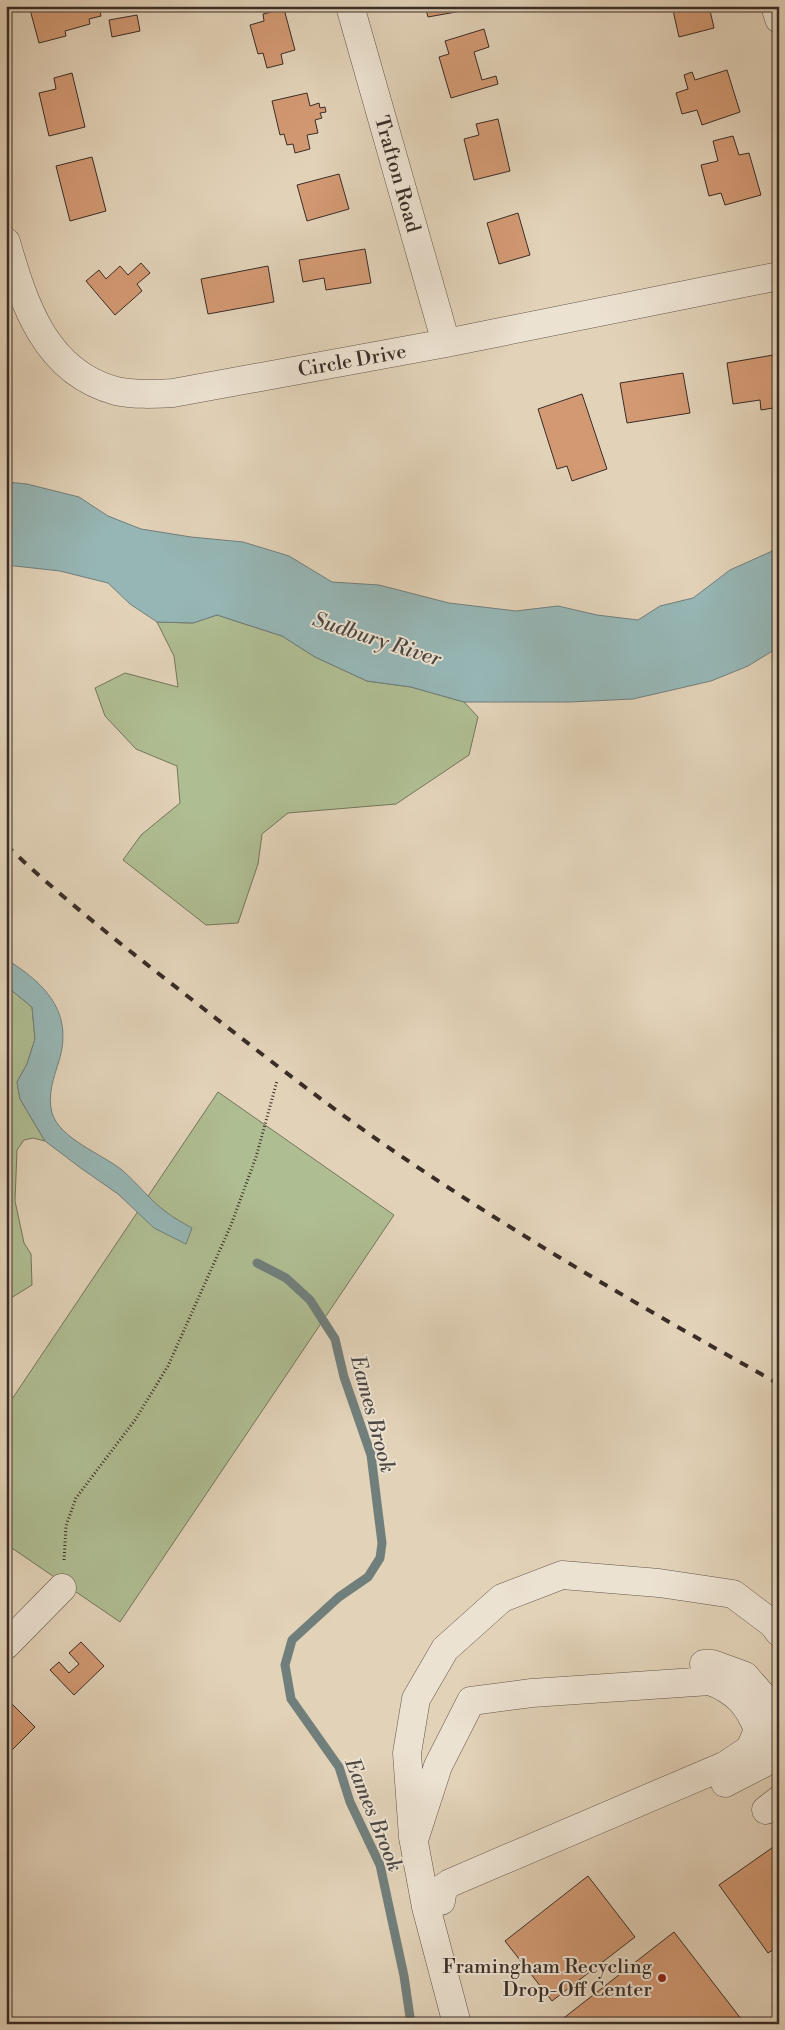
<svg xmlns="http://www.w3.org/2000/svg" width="785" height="2030" viewBox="0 0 785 2030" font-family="'Libre Bodoni',serif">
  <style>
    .green { fill: #afbd92; stroke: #74755c }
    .water { fill: #96b6b5; stroke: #717f7c }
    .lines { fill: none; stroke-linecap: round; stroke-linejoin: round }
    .stream { stroke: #717f7c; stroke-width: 9 }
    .building { fill: #d29973; stroke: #3a2d27 }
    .minor-casing { stroke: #64564b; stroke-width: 29 }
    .path { stroke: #3a2d27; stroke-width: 3; stroke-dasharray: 1 2.5; stroke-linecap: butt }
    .minor { stroke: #ece2d1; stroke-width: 28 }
    .rail { stroke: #3a2d27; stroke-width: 4; stroke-dasharray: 9 9; stroke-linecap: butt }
    .poi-dot { fill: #8f2418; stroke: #ece2d1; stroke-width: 2 }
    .labels { text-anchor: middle; stroke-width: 4; stroke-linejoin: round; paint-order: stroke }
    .street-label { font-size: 20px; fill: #3a2d27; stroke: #ece2d1 }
    .poi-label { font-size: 20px; fill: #3a2d27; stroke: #ece2d1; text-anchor: end }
    .water-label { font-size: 21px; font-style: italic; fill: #4c4843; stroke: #ece2d1 }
  </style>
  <rect width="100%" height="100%" fill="#e2d2b8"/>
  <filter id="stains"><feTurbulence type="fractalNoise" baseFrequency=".004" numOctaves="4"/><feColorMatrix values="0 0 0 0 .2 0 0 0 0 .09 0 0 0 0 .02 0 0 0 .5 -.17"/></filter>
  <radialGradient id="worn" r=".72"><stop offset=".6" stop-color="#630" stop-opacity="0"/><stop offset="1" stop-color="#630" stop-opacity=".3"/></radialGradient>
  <!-- green -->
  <path class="green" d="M217,615l65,21 33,21 52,24 44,6 53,15 14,15 -9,38 -73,49 -108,9 -26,21 -4,30 -20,59 -32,2 -83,-65 18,-25 39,-32 -3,-37 -41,-17 -31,-33 -10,-28 30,-15 53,14 -4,-31 -17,-34 36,1z
    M6,986l26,21 3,32 -8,25 -10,18 3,17 25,42 -12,-3 -9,2 -7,10 -2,51 9,42 7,11 1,31 -26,16z
    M218,1092l176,123 -274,407 -114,-78v-136z"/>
  <!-- water -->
  <path class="water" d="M6,482l21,2 52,13 29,19 33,13 50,8 52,5 46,14 43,26 47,3 70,18 67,8 42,-5 39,9 41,5 22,-14 33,-8 37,-28 49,-22v99l-31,19 -37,15 -78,18 -63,3h-106l-53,-15 -44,-6 -52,-24 -33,-21 -65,-21 -24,8 -36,-1 -27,-18 -22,-21 -48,-12 -54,-6z
    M6,959c38,24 68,52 53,102 -5,16 -12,34 -7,52 8,26 50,41 70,57 15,13 28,30 44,42 8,6 17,11 26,16l-6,16 -32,-16 -36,-34 -36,-25 -37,-28 -25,-42 -3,-17 10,-18 8,-25 -3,-32 -26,-21z"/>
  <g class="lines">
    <!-- stream -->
    <path class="stream" d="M257,1263l29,15 24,22 25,39 9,38 27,78 11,88 -2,15 -12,19 -29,20 -47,43 -7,25 6,34 48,68 11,35 30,63 24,111 7,48"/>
  </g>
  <!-- building -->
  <path class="building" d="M29,6h27l1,5 17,-5h25l2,10 -12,3 1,5 -25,7 1,5 -27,7z
    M425,6h42v4l-39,7z
    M672,6h37l5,22 -35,9z
    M284,9l11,41 -14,4 2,10 -16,4 -4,-15 -5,1 -8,-29 14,-4 -1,-7z
    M137,15l3,16 -28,6 -3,-17z
    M484,29l5,18 -15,5 8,28 14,-4 2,8 -47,14 -12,-41 10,-3 -4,-13z
    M727,70l13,42 -38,13 -5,-15 -15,4 -6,-21 12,-4 -4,-14 8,-3 3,8z
    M72,73l13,54 -36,9 -10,-43 17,-4 -2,-11z
    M307,93l3,13 9,-3 1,5 5,-1 1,5 -6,1 2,5 -7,2 3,13 -11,2 3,14 -15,4 -2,-9 -6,1 -3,-11 -4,1 -8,-34z
    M498,119l12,52 -36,9 -10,-41 15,-4 -3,-11z
    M733,136l6,19 10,-2 12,42 -36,10 -4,-12 -12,3 -8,-31 17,-4 -5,-20z
    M92,157l14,54 -36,10 -14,-55z
    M339,174l10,35 -42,12 -10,-36z
    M518,213l12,42 -31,9 -12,-41z
    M365,249l6,34 -45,7 -2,-12 -21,4 -4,-22z
    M141,263l9,10 -13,11 5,7 -27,24 -29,-34 13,-11 7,9 14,-13 8,9z
    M268,266l6,36 -66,12 -7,-35z
    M779,354v53l-18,3 -1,-10 -27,4 -6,-41z
    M683,373l7,40 -63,10 -7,-40z
    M582,394l25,75 -35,12 -5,-15 -10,3 -19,-60z
    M81,1642l23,24 -30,29 -24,-25 9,-8 10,11 10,-9 -10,-11z
    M12,1704l23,23 -29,29v-46z
    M779,1843v103l-11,7 -49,-68z
    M588,1876l47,61 -83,64 -47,-60z
    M674,1932l71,92h-189z"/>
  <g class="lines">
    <defs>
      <path id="minor" d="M350,6l96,337
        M775,6l4,13
        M6,242c18,62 39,130 110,149 18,4 38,3 57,2l273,-50 333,-67
        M6,1645l56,-57
        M704,1664h8l33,12 22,25 9,17 2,25 -14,20 -39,20
        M766,1810l13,-10
        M414,1840l24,-74 33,-65 61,-8 178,-12c25,9 39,24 48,49l-8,19 -24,16 -276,118 -7,5 -2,13
        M457,2024l-31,-117 -13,-70 -6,-84 9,-54 29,-50 57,-51 60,-23 97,8 74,11 40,30 6,8"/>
    </defs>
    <!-- minor casing -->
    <use href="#minor" class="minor-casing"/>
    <!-- path -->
    <path class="path" d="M64,1560l2,-34 10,-28 59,-78 33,-54 63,-141 25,-68 21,-76"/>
    <!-- minor -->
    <use href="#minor" class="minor"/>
    <!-- rail -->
    <path class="rail" d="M6,845c62,59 130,111 198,164 64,50 129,101 197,147 122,83 249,156 378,228"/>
  </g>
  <!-- markers -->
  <circle class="poi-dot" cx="662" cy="1978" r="5"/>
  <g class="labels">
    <!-- street labels -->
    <g class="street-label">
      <text transform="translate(398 174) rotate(74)" y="7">Trafton Road</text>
      <text transform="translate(352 360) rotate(-10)" y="7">Circle Drive</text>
    </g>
    <!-- poi labels -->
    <g class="poi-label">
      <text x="652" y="1973">Framingham Recycling<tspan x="652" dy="23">Drop-Off Center</tspan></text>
    </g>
    <!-- water labels -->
    <g class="water-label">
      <text transform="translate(377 639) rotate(18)" y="7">Sudbury River</text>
      <text transform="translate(373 1414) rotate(75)" y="7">Eames Brook</text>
      <text transform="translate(374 1815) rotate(68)" y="7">Eames Brook</text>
    </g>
  </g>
  <!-- margin -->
  <rect width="785" height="2030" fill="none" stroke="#e2d2b8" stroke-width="25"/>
  <rect x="8" y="8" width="770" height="2015" fill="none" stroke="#3a2d27" stroke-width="2.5"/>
  <rect x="12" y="12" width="760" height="2005" fill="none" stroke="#3a2d27"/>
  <rect width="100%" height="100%" filter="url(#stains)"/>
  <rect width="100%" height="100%" fill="url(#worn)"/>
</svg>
